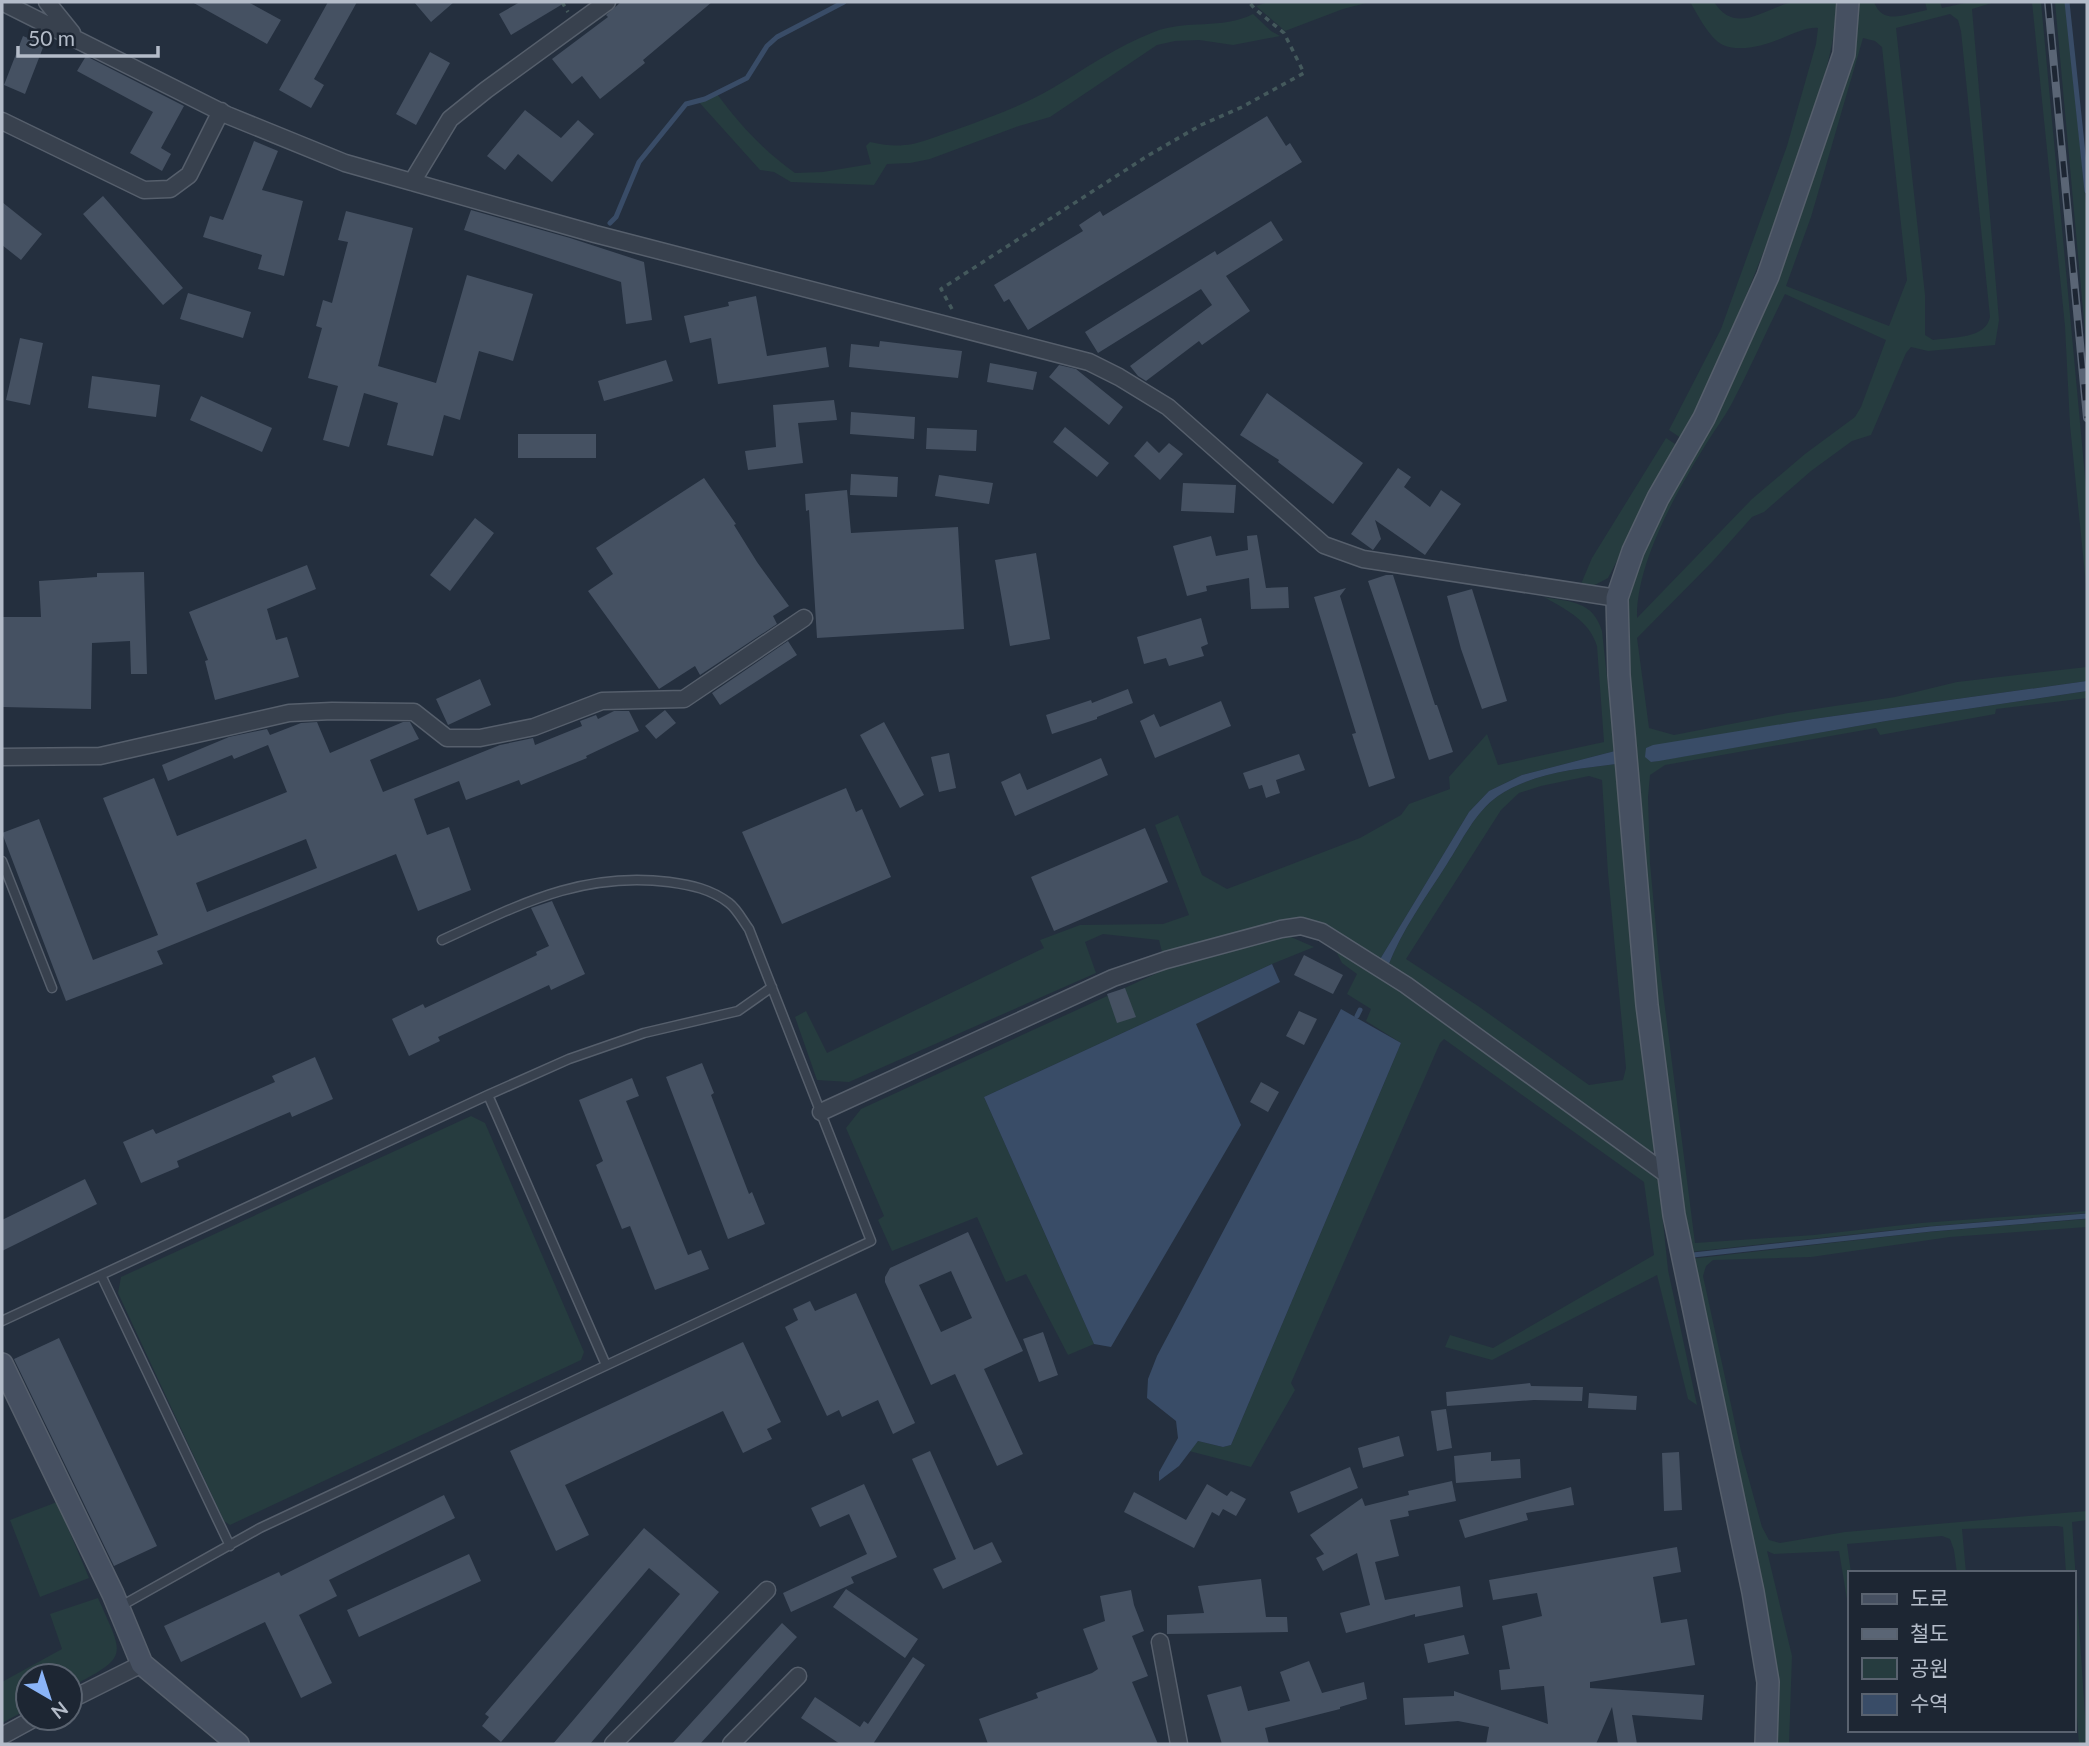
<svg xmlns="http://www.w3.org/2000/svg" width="2089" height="1746" viewBox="0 0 2089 1746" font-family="Lato,'Noto Sans KR',sans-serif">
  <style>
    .green { fill: #263c3f; fill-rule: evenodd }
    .water { fill: #394c67 }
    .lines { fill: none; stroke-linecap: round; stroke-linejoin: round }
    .stream { stroke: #394c67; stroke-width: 5 }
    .building { fill: #455162; fill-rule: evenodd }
    .lane-casing { stroke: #565f6c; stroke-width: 11 }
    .street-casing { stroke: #565f6c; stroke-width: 19 }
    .secondary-casing { stroke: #565f6c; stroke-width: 24 }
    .path { stroke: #44595c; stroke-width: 3.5; stroke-dasharray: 5 5; stroke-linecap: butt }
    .lane { stroke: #38414e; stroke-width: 8 }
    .street { stroke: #38414e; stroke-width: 16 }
    .secondary { stroke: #465061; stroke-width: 21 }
    .rail-casing { stroke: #5a6575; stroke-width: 8 }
    .rail { stroke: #1d2633; stroke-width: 5; stroke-dasharray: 16; stroke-linecap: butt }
  </style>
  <rect width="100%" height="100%" fill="#242f3e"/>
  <!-- green -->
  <path class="green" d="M1268,2h102l-27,7 -58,22 -29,-25z
    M1690,2h24c22,34 50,6 79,0 13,-2 30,0 44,0 -2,53 -22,104 -39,155 -33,96 -71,191 -117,281l-12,-8 52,-101 66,-183 29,-102 2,-16c-10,-1 -20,4 -31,8 -18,8 -45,17 -64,9 -14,-7 -25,-30 -33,-43z
    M1857,2h17c9,24 31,12 53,8l-2,-8h15l2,6 28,-6h25l-23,7 27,311 -4,25 -67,6 -17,-4 -5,6 -35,82 -19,6 -41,30 -47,41 -12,5 -40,45 -75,76 12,90 25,7 114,-22 107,-16 62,-15 130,-15v14l-274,38 -167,29 5,14 235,-41 201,-30v7l-91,11 -1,5 -115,21 -4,-7 -211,37 -15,10 -2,22 2,66 9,98 36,282 119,-8 107,-12 166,-12v2l-166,14 -231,25c-36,-206 -49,-416 -63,-625l3,-42 11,-36 91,-170 53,-120 39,-116zM1950,14l8,6 3,11 29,286c-4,22 -38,20 -57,23l-8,-5v-40l-29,-267zM1863,38l12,3 7,6 25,233 -18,46 -103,-40 25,-69zM1785,294l101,46 -25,67 -6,10 -50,37 -53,45 -115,119c-1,-56 41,-129 71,-177 7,-12 16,-23 23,-36 19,-36 35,-74 54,-111z
    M2032,2h9l46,496v97l-17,-170 -5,-99z
    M2055,2h10l22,210v142z
    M1253,14l18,17 9,5 -47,9 -34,-5 -24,1 -18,4 -107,72 -31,9 -89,33 -20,4 -23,1 -13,21 -83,-3 -17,-10 -14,-2 -62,-69h7l12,-7c23,31 47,57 78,79l28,-1 48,-8 -5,-18 4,-4c39,9 52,-1 88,-13 32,-12 64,-23 93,-40 34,-20 66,-43 103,-57 32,-13 68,-2 99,-18z
    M1666,438l12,8 -70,132 -15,8 -12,-2 11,-26z
    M1544,597c27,5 49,4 58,34l13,120 -93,24 -33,16 -20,21 -90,149c-24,-17 -47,-37 -76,-43l-141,34 -3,-12 -56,-6 -18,8 11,31 -247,109 -32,-2 -22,-63 11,-6 21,42 217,-105 -4,-8 40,-15 83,-1 26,-9 -34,-90 23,-10 24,60 25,14 133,-51 41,-23 8,-11 41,-15 -1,-12 38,-43 11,31 106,-23 -7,-96c-8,-26 -32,-37 -53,-49z
    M1616,764l9,110 29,276 -4,5 -262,-189c14,-36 38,-69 59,-102 15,-23 28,-52 51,-68 34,-23 78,-27 118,-32zM1589,776l13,4 6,93 18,195 -3,12 -34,5 -111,-79 -72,-47 95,-149 18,-17 22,-7z
    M1291,937l23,10 -42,17 -288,133 110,247 -26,11 -42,-81 -20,8 -29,-65 -85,34 -14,-31 6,-4 -38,-88 15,-19 305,-140 98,-28z
    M1331,941l48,32 274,199 6,11 9,87 29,135 -9,-6 -31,-124 -165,85 -47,-13 5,-12 43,13 161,-93 -10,-73 -200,-143 -4,4 -149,340 4,7 -44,77 -62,-16 9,-10 25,6 8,-2 170,-402 -35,-22 5,-12 -24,-15 10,-20 -15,-11z
    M471,1116l14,7 99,229 -3,8 -351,165 -6,-4 -106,-228 3,-16z
    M2087,1219v8l-137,10 -139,20 -98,3 -7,6 -3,10 38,175 21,76 7,13 11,3 65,-11 242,-21v9l-15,2 15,222h-8l-6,-80v-91h-7l-3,-46 -6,-1 -95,3 4,44h-9l-3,-23 -4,-11 -8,-3 -95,8 4,29 -2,38 -10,-60 -65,3 -7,-3 25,105 -3,88h-19l-80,-485 238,-27z
    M57,1502l32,76 -49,19 -30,-77z
    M98,1598c26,59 32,58 -28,89v-11h-42v33l-26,14v-41l60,-33 -12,-35z"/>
  <!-- water -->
  <path class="water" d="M2087,681v10l-201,30 -227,40 -8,1 -6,-5 1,-9 7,-3 160,-26z
    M1615,751l1,13c-40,5 -84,9 -118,32 -23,16 -36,45 -51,68 -21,33 -45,66 -59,102l-9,-5 90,-149 20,-21 33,-16z
    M1272,964l8,18 -84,42 45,101 -130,222 -17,-3 -110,-247z
    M1341,1009l60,34 -170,402 -8,2 -25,-6 -19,25 -20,15v-9l19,-34 -2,-17 -29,-23 1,-19 9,-23z"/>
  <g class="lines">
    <!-- stream -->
    <path class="stream" d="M2067,2l20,189
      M610,223l6,-6 23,-55 47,-58 19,-5 42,-21 20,-32 10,-9 67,-35
      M1357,1016l3,-6
      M1693,1255l238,-26 156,-13"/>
  </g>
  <!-- building -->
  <path class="building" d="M192,2h56l33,18 -14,24z
    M328,2h29l-43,77 10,6 -13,23 -32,-18z
    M414,2h40l-23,20z
    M520,2h46l-55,33 -12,-21z
    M621,2h91l-69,58 2,3 -45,36 -18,-23 -10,8 -20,-25 56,-42 -2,-2z
    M23,36l21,9 -19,49 -21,-9z
    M430,52l20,11 -34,62 -20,-11z
    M86,56l98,50 -23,42 10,6 -9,17 -32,-18 23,-41 -76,-41z
    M525,110l36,28 17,-18 16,14 -42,48 -34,-28 -13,16 -18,-14z
    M1267,116l19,30 4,-3 12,19 -274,168 -19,-31 -5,3 -10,-17 89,-54 -4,-6 21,-14 3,5z
    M254,141l24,10 -16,39 41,11 -19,75 -26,-7 4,-14 -59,-18 7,-21 13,4z
    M103,196l80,92 -20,17 -80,-91z
    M2,202l40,32 -21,26 -19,-15z
    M471,210l99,28 74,24 8,58 -26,4 -5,-42 -157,-52z
    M346,211l67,17 -35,138 58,17 31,-108 66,19 -20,67 -34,-10 -19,69 -16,-5 -11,41 -46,-11 11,-42 -34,-10 -15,54 -26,-7 15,-54 -30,-8 14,-50 -6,-2 7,-26 9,3 16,-61 -10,-2z
    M1271,221l12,19 -57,36 24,35 -48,34 -3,-4 -53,40 -8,-5 -8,-10 82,-61 -11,-16 -103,64 -13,-21 130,-81 2,4z
    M188,293l63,19 -8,26 -63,-19z
    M756,296l11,60 59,-9 3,20 -111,17 -7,-46 -21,5 -6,-27 45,-10 -1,-4z
    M20,338l23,5 -13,62 -24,-5z
    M880,341l82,10 -4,27 -109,-11 2,-23 28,3z
    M666,360l7,21 -69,20 -6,-20z
    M990,363l47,9 -4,18 -46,-8z
    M1059,365l17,4 47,38 -14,18 -60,-48z
    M92,376l68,9 -4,32 -68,-9z
    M1267,393l96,70 -30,41 -55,-42 1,-2 -39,-25z
    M201,396l71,32 -10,24 -72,-32z
    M834,400l3,20 -39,3 5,40 -55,7 -3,-19 31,-4 -3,-42z
    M851,412l64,5 -1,22 -64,-5z
    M1065,427l44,36 -12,14 -44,-35z
    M927,428l50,2 -1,21 -50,-2z
    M518,434h78v24h-78z
    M1147,441l12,12 10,-10 14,11 -23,26 -26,-24z
    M1398,468l13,9 -7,10 26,20 11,-17 20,14 -36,51 -50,-35 6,19 -8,11 -22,-16z
    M851,474l47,3 -1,20 -47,-2z
    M939,475l54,8 -4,21 -54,-8z
    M704,478l32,46 -2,1 23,37 32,44 -16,10 4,8 -77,51 -5,-9 -36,23 -71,-98 25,-17 -17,-26z
    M1183,483l53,2 -2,28 -53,-2z
    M847,490l4,43 107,-6 6,102 -147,9 -8,-128 -3,1 -1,-17z
    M475,518l19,15 -44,58 -20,-16z
    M1257,535l9,53 22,-1 1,21 -38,1 -2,-31 -43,8 1,5 -20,5 -14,-50 38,-10 5,20 32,-6 -1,-14z
    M1036,553l14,86 -40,7 -15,-86z
    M307,565l9,24 -49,20 9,31 11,-3 12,40 -84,23 -10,-39 3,-1 -19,-48z
    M144,572l3,102h-16l-1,-33 -38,2 -1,66 -88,-2v-90h38l-2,-36 58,-4v-4z
    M1386,575h7l42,130h2l16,47 -24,8 -61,-179z
    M1346,588l-6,8 55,182 -26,9 -17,-53 4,-1 -42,-136z
    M1472,589l35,112 -25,8 -21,-60 -14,-53z
    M1201,618l7,26 -7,3 3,9 -35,10 -3,-8 -22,6 -7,-27z
    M788,641l9,14 -77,50 -8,-12z
    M480,679l11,26 -43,20 -12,-26z
    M1128,689l5,14 -36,14v2l-45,15 -6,-19 45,-15 1,3z
    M1221,701l10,25 -76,32 -15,-37 14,-7 6,13z
    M665,710l11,13 -20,16 -11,-13z
    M614,711h15l10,20 -53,25 1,2 -66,27 -2,-5 -53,20 -7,-19 -45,18 13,36 22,-8 22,63 -53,21 -22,-57 -239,97 6,13 -97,37 -64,-168 37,-14 54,141 65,-25 -55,-137 51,-20 23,58 110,-44 -19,-47 -34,14 -2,-4 -64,26 -6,-16 67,-28 38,-8 3,6 31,-12 16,-1 13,31 73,-31h7l9,17 -49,21 13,32 117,-47 33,-7 2,7 47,-19 -2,-5 16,-6 2,4zM306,839l11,29 -110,44 -11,-29z
    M884,722l40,73 -24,13 -40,-73z
    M949,753l7,35 -17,4 -8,-35z
    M1299,754l6,16 -29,10 4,13 -14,5 -4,-13 -13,4 -6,-16z
    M1101,758l7,17 -93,41 -14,-34 19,-9 7,17z
    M846,788l10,24 6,-3 29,68 -109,47 -40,-92z
    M1145,828l23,54 -114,49 -23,-54z
    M552,901l33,73 -34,16 -2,-5 -111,52 2,4 -31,15 -17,-37 31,-15 2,4 112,-53 -1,-3 13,-6 -18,-38z
    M1304,955l39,20 -10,19 -39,-19z
    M1125,988l11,29 -19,6 -10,-29z
    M1299,1011l18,8 -13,26 -18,-9z
    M315,1057l18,42 -41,18 -2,-5 -113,49 2,6 -38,16 -18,-41 30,-13 3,5 119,-52 -3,-6z
    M702,1063l12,30 -3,2 38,99 3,-2 13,32 -37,15 -62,-162z
    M632,1078l7,18 -13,5 62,154 13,-5 8,19 -54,21 -25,-64 -8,3 -26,-64 7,-4 -24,-61z
    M1261,1082l18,10 -11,20 -18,-10z
    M85,1179l12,25 -95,47v-31z
    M968,1232l55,119 -39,18 39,85 -26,12 -42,-92 -24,11 -46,-103v-5l5,-9zM951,1271l21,47 -31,14 -22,-47z
    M856,1293l59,130 -22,11 -15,-34 -36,17 -3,-7 -12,6 -42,-89 13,-7 -5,-11 17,-8 5,10z
    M1043,1332l15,43 -19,7 -16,-43z
    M59,1338l98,208 -43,20 -100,-207z
    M743,1342l38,80 -14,7 5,10 -29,14 -20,-42 -158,74 24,50 -33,16 -46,-100z
    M1530,1383l1,3 52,1 -1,14 -48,-1 -87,6 -1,-14z
    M1589,1393l48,3 -1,14 -48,-2z
    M1446,1409l6,39 -15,3 -6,-40z
    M1399,1436l5,20 -41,12 -5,-20z
    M930,1451l44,99 18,-8 10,20 -59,27 -10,-20 23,-10 -44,-100z
    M1491,1452v9l29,-2 1,19 -65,5 -2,-27z
    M1679,1452l3,58 -18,1 -2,-58z
    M1350,1467l8,21 -60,25 -8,-21z
    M1452,1481l4,20 -48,10 1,5 -19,4 9,36 -24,6 10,38 75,-14 3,21 -48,10v-3l-69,19 -6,-20 30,-8 -13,-52 -34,18 -7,-13 8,-4 -14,-19 52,-37 3,8 44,-11 -1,-4z
    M864,1484l33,73 -46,20 3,6 -63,29 -8,-19 84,-39 -18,-40 -29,13 -9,-19z
    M1207,1484l20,12 4,-5 15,8 -10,17 -13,-7 -4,7 -7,-4 -18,36 -70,-36 10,-20 52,28z
    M1571,1487l3,18 -48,8 2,7 -63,18 -6,-18z
    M444,1495l11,23 -126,62 8,16 -38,19 33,68 -31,15 -36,-76 -84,40 -17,-36 115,-54 2,4z
    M644,1528l75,64 -129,152h-37l127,-150 -31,-26 -148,174 -19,-16 7,-9 -4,-3z
    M1677,1547l4,25 -28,5 8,46 26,-4 8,46 -105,17v6l114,7 -2,25 -70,-5 5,29h-19l-6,-37 -16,37h-110l3,-17 -31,-6 -53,4 -2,-27 51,-2v-5l94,33 -4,-38 -43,4 -2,-20 11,-1 -8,-43 40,-10 -5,-23 -44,7 -4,-20z
    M469,1554l12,27 -122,56 -12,-27z
    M1261,1579l5,38h21l1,15 -121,2v-19l37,-2 -6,-27z
    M846,1589l72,50 -13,19 -72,-51z
    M1131,1590l3,15 10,26 -12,5 16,40 -16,6 26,62h-170l-9,-25 59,-21 -2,-5 56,-20 6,-4 -15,-40 22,-8 -5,-25z
    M782,1623l15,14 -97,107h-28z
    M1464,1635l5,19 -41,9 -4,-19z
    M913,1657l12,8 -52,79h-33l-39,-26 14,-21 45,30 4,-6 4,3z
    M1309,1661l13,32 42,-11 3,17 -27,8v2l-75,19 4,16h-47l-15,-49 34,-9 7,25 42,-10 -10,-29z"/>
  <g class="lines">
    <defs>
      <path id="lane" d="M2,861l50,127
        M488,1095l118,270
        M101,1275l129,271
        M2,1321l486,-226 81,-36 75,-26 94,-22 34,-24
        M121,1606l139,-78 611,-287 -122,-312c-6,-8 -12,-20 -20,-26 -18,-14 -38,-18 -60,-21 -87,-11 -150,23 -227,58"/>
      <path id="street" d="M2,2l225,113 118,48 250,71 494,128 30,15 49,30 156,138 39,14 254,39
        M47,2l25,31
        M2,121l142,69 26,-1 19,-14 32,-64
        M412,182l38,-63 36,-29 121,-88
        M2,757l98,-1 189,-43 43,-2 82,1 33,26h33l54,-11 68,-26 82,-2 120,-81
        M821,1112l292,-134 53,-18 115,-31 20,-3 21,6 84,53 263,191
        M1160,1642l19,102
        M70,1700l72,-36
        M2,1736l33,-18
        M613,1744l154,-154
        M731,1744l67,-68"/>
      <path id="secondary" d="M2,1364l111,230 29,70 96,80
        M1766,1744l2,-62 -15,-90 -79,-377 -27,-210 -28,-330 -2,-77 16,-47 25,-53 46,-80 64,-142 76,-222 4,-52"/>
    </defs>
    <!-- lane casing -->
    <use href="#lane" class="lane-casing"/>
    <!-- street casing -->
    <use href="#street" class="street-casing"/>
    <!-- secondary casing -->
    <use href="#secondary" class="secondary-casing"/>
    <!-- path -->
    <path class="path" d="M562,2l6,10
      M952,309l-11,-20 208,-134 52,-30 41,-18 62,-34 -20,-40 -29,-24 -6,-7"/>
    <!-- lane -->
    <use href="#lane" class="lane"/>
    <!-- street -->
    <use href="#street" class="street"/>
    <!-- secondary -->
    <use href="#secondary" class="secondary"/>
    <defs>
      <path id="rail" d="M2048,2l39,416"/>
    </defs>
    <!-- rail casing -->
    <use href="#rail" class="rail-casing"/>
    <!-- rail -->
    <use href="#rail" class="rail"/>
  </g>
  <!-- border -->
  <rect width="2089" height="1746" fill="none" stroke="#b4bcc9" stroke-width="7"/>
  <!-- legend -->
  <rect x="1848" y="1571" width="228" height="161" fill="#1d2633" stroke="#59626f" stroke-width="2"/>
  <rect x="1862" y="1594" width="35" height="10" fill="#465061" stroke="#59626f" stroke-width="2"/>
  <text x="1910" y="1606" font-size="21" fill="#b4bcc9">도로</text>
  <rect x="1862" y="1629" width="35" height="10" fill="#5a6575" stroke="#59626f" stroke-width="2"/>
  <text x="1910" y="1641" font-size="21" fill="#b4bcc9">철도</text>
  <rect x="1862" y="1658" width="35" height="21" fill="#263c3f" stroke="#59626f" stroke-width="2"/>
  <text x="1910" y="1676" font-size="21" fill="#b4bcc9">공원</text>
  <rect x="1862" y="1694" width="35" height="21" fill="#394c67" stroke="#59626f" stroke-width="2"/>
  <text x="1910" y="1711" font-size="21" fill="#b4bcc9">수역</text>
  <!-- north arrow -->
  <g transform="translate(49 1697) rotate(141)"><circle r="33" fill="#1d2633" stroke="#59626f" stroke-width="2"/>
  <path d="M0-5L12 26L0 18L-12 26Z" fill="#8ab4f8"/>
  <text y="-10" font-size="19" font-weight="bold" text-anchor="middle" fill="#b4bcc9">N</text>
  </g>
  <!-- scale -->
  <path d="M18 46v10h140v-10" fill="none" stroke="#b4bcc9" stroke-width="3.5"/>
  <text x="28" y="46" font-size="21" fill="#b4bcc9" stroke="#1d2633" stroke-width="5" paint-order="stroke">50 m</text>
</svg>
